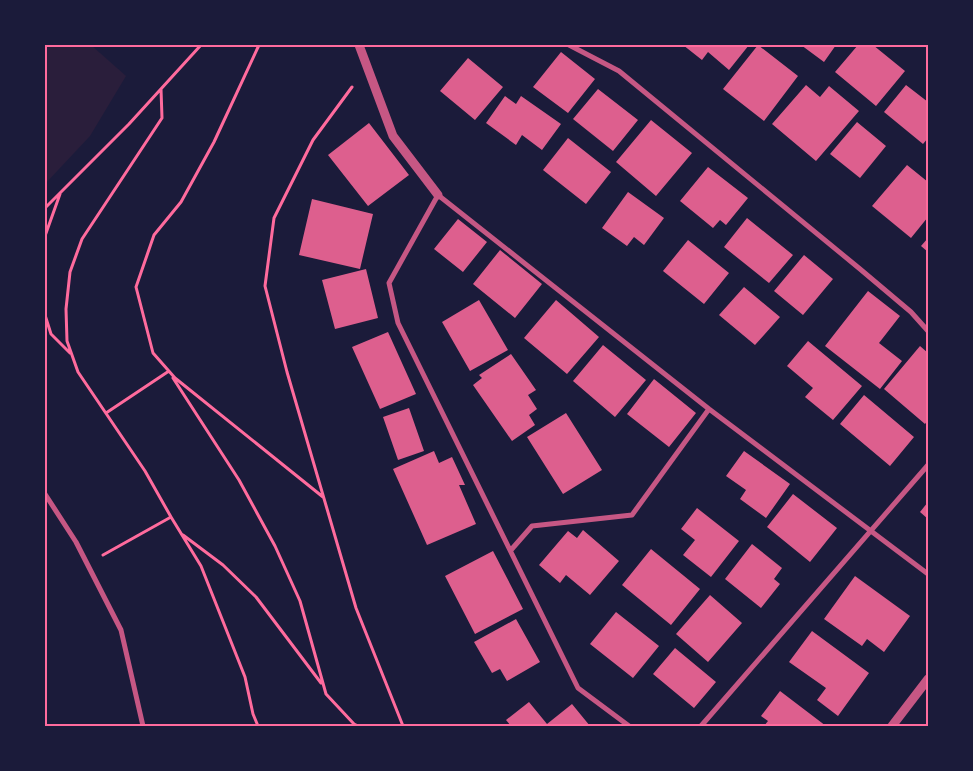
<svg xmlns="http://www.w3.org/2000/svg" width="973" height="771" viewBox="0 0 973 771" font-family="Ubuntu,sans-serif">
  <style>
    .green { fill: #2a1e3b }
    .building { fill: #dd5f8e }
    .lines { fill: none; stroke-linecap: round; stroke-linejoin: round }
    .path { stroke: #ff6b9d; stroke-width: 3 }
    .minor { stroke: #c65784; stroke-width: 5 }
    .tertiary { stroke: #c65784; stroke-width: 9 }
    .neatline { fill: none; stroke: #ff6b9d; stroke-width: 2 }
  </style>
  <rect width="100%" height="100%" fill="#1b1b3a"/>
  <!-- green -->
  <path class="green" d="M45,45h46l35,31 -36,60 -45,48z"/>
  <!-- building -->
  <path class="building" d="M683,45h66l-20,25 -21,-18 -6,8z
    M758,45l40,31 -34,45 -41,-32z
    M801,45h35l-12,17z
    M858,45h15l32,26 -29,35 -41,-34z
    M561,52l34,27 -27,34 -35,-26z
    M468,58l35,29 -28,33 -35,-29z
    M806,85l14,12 9,-11 30,25 -43,50 -44,-37z
    M906,85l22,17v36l-5,6 -39,-32z
    M598,89l40,31 -25,31 -40,-32z
    M505,96l11,8 5,-8 40,28 -19,26 -20,-15 -6,10 -30,-22z
    M651,120l41,33 -36,43 -40,-34z
    M857,122l29,24 -26,32 -30,-24z
    M369,123l40,52 -41,31 -40,-51z
    M568,138l43,34 -25,32 -43,-34z
    M907,165l21,17v35l-17,21 -39,-32z
    M708,167l40,31 -22,27 -6,-5 -7,8 -33,-27z
    M628,192l36,26 -20,27 -10,-8 -7,9 -25,-18z
    M312,199l61,15 -13,55 -61,-14z
    M747,218l46,37 -24,28 -45,-36z
    M458,219l29,23 -24,30 -29,-23z
    M928,238v14l-7,-6z
    M688,240l41,33 -25,31 -41,-33z
    M500,250l42,34 -27,34 -42,-34z
    M804,255l29,24 -30,36 -29,-24z
    M366,269l12,49 -43,11 -13,-49z
    M744,287l36,30 -25,28 -36,-30z
    M868,291l32,25 -21,27 23,18 -22,28 -55,-43z
    M479,300l29,50 -38,21 -28,-49z
    M556,300l43,37 -32,37 -43,-36z
    M388,332l28,62 -36,15 -28,-62z
    M808,341l54,45 -29,34 -28,-23 8,-9 -26,-22z
    M603,345l43,35 -31,37 -42,-36z
    M920,346l8,7v67l-3,4 -41,-35z
    M511,354l25,36 -8,5 9,14 -8,6 6,10 -23,16 -39,-56 9,-7 -3,-3z
    M654,379l42,34 -27,34 -42,-33z
    M864,395l50,42 -24,29 -50,-42z
    M409,408l15,43 -26,9 -15,-43z
    M566,413l36,57 -39,24 -36,-57z
    M434,451l5,12 13,-6 13,28h-6l17,39 -49,21 -34,-76z
    M744,451l46,33 -24,34 -26,-19 6,-9 -20,-14z
    M793,494l44,34 -27,34 -43,-35z
    M928,502v17l-8,-7z
    M697,508l42,33 -28,36 -28,-22 12,-15 -14,-11z
    M583,530l36,31 -29,34 -24,-20 -6,8 -21,-18 29,-34 9,7z
    M752,544l30,24 -8,11 6,5 -19,24 -36,-29z
    M651,549l49,40 -29,36 -49,-40z
    M493,551l30,58 -48,25 -30,-58z
    M855,576l55,40 -26,36 -17,-13 -5,7 -38,-27z
    M710,595l32,28 -34,39 -32,-28z
    M616,612l43,34 -26,32 -43,-34z
    M516,619l24,43 -33,19 -7,-12 -8,4 -18,-31z
    M812,631l57,42 -31,43 -21,-16 9,-12 -37,-26z
    M675,648l41,34 -22,26 -41,-34z
    M780,691l46,35h-62l4,-5 -7,-5z
    M529,702l18,22 25,-20 18,22h-79l-5,-6z"/>
  <g class="lines">
    <!-- path -->
    <path class="path" d="M259,45l-45,97 -33,60 -27,33 -18,52 17,66 22,25 148,119
      M352,87l-39,53 -39,78 -9,68 22,86 69,236 47,118
      M161,89l1,29 -80,121 -12,33 -4,37 1,32 11,31 67,99 26,46 30,49 44,111 8,37 5,12
      M45,208l84,-84 72,-79
      M45,236l15,-42
      M45,315l6,19 19,19
      M173,378l66,102 36,66 25,55 26,93 28,30 4,2
      M106,413l63,-42
      M183,535l40,30 33,32 65,86
      M103,555l68,-38"/>
    <!-- minor -->
    <path class="minor" d="M569,45l50,26 241,198 51,43 17,19
      M45,494l31,48 45,88 22,96
      M511,550l21,-24 100,-11 77,-106
      M629,726l-51,-38 -180,-365 -9,-40 49,-88 271,214 219,165
      M701,726l227,-261"/>
    <!-- tertiary -->
    <path class="tertiary" d="M359,45l34,91 45,59
      M892,726l36,-47"/>
  </g>
  <!-- border -->
  <rect width="973" height="771" fill="none" stroke="#1b1b3a" stroke-width="92"/>
  <rect x="46" y="46" width="881" height="679" class="neatline"/>
</svg>
